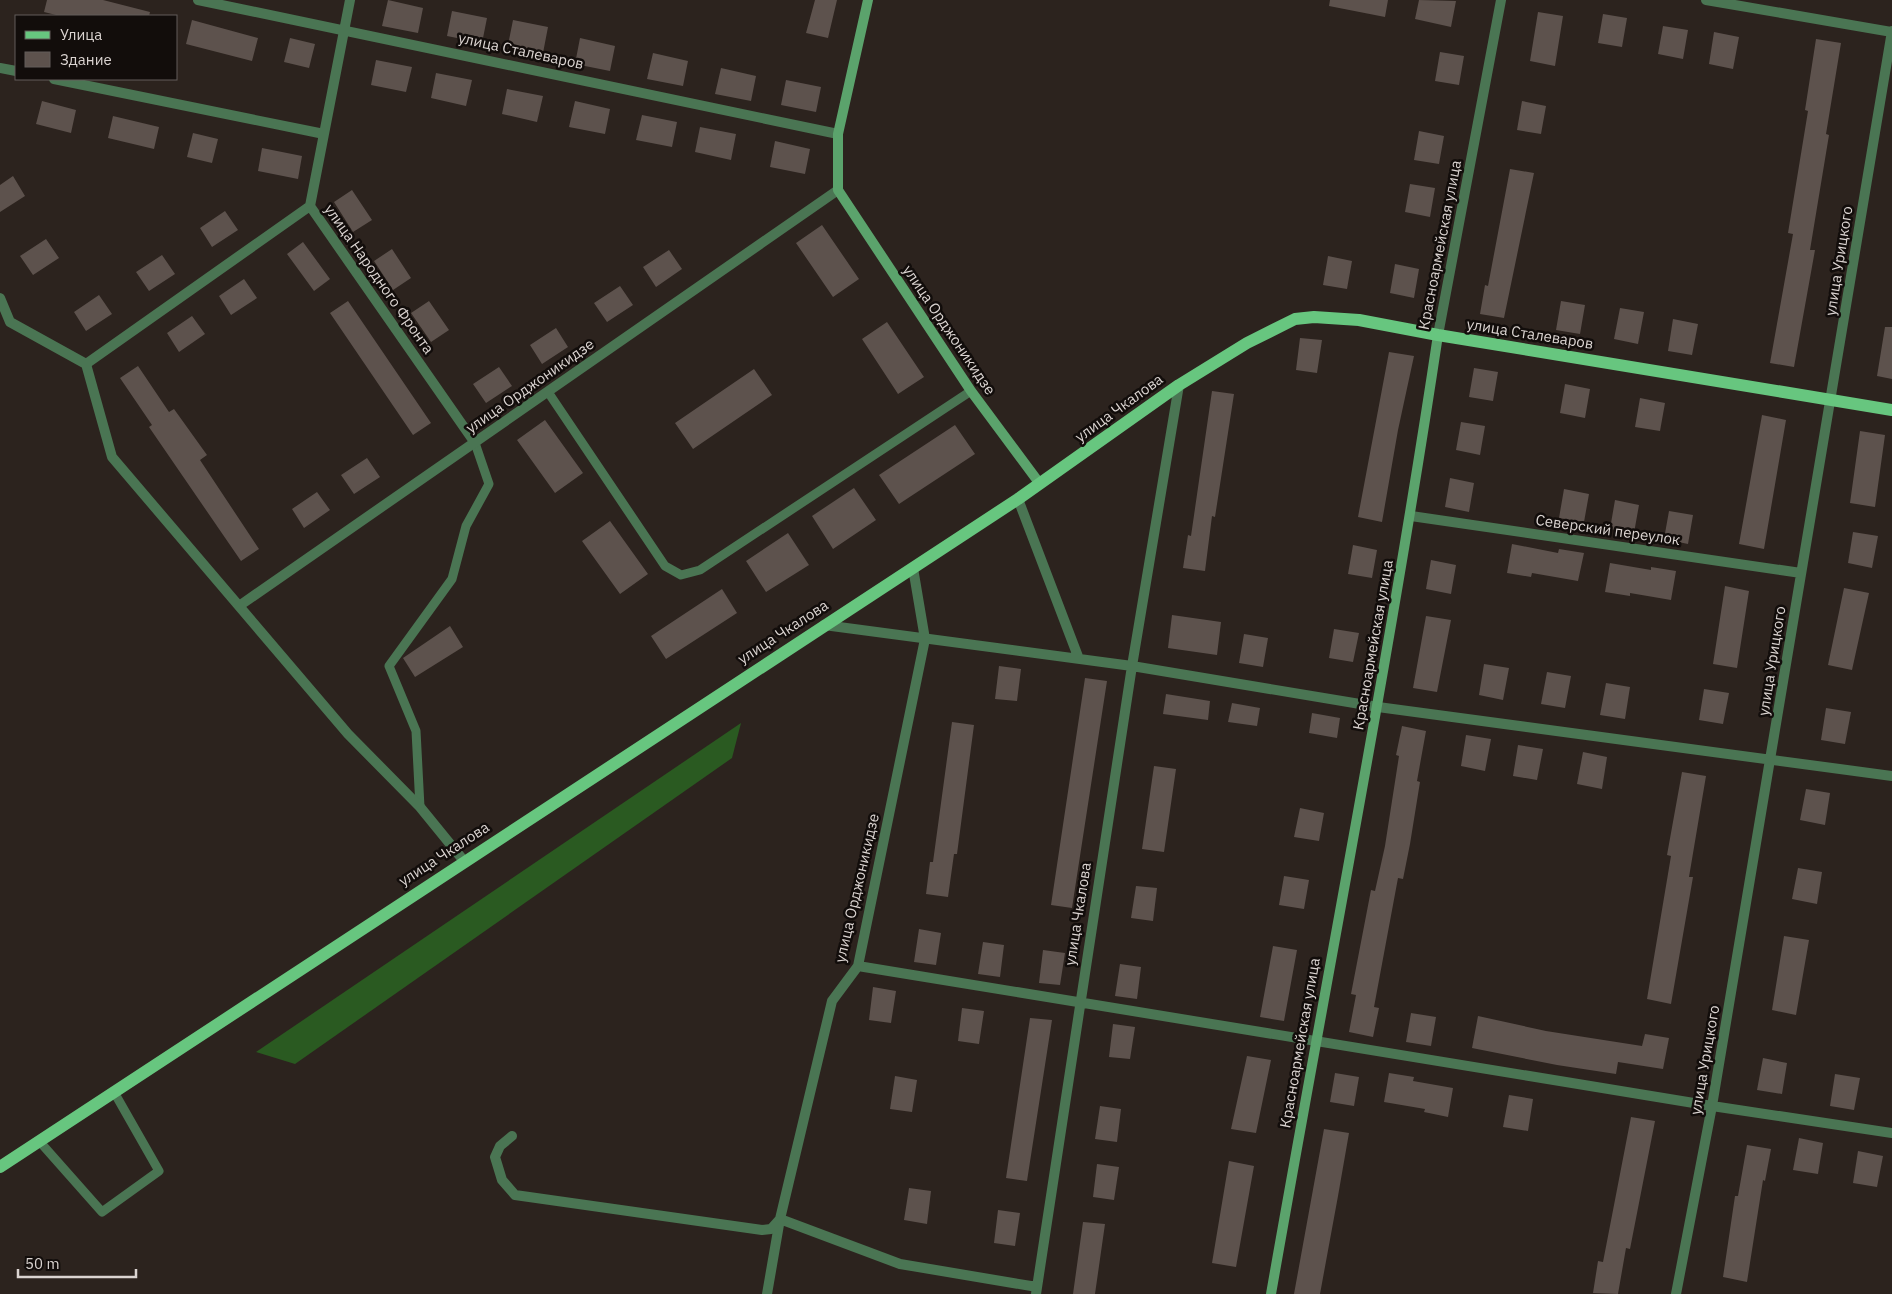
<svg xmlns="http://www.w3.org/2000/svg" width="1892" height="1294" viewBox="0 0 1892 1294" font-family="'IBM Plex Sans',sans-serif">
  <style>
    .forest { fill: #2a5a21 }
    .building { fill: #5d524d }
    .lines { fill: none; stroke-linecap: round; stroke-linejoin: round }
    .lane { stroke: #4a7553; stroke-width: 9 }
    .street { stroke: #4a7553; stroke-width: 10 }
    .secondary { stroke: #5ba36c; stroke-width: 10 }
    .primary { stroke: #67c67f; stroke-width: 12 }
    .labels { text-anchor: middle; stroke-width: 5; stroke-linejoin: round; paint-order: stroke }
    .street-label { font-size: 15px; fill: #dbd4d1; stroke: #120d0b }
  </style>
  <rect width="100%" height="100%" fill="#2c231e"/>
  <!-- forest -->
  <path class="forest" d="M741,723l-9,35 -437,306 -39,-12z"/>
  <!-- building -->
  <path class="building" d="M47,0h56l47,12 -1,4h-89l-16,-4z
    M388,0l35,8 -5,25 -36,-7z
    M815,0h22l-9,38 -22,-5z
    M1330,0h58l-3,17 -56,-11z
    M1419,0l37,1 -5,26 -36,-8z
    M452,11l35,7 -5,25 -35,-7z
    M1538,12l25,4 -8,50 -25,-5z
    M1603,14l24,4 -5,29 -24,-4z
    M192,20l66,18 -6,23 -66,-17z
    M513,20l35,7 -5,26 -35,-8z
    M1663,26l25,4 -5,29 -25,-5z
    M1714,32l25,5 -6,32 -24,-5z
    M290,38l25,6 -6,24 -25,-6z
    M580,38l35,8 -5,25 -35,-7z
    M1816,39l25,4 -15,91 3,1 -19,115h5l-21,117 -24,-4 23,-129 -5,-1 20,-122 -3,-1z
    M1440,52l24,4 -5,29 -24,-4z
    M653,53l35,8 -5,25 -36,-7z
    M376,60l36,7 -6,25 -35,-7z
    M721,68l35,8 -5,25 -36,-7z
    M436,73l36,7 -6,26 -35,-8z
    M786,80l35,7 -5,25 -35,-7z
    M507,89l36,7 -6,26 -35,-8z
    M42,101l34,9 -5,23 -35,-9z
    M575,101l35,8 -5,25 -36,-7z
    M1522,101l24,5 -5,28 -24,-4z
    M642,115l35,7 -5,25 -36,-7z
    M113,116l46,11 -5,22 -46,-11z
    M700,127l36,7 -5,26 -36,-8z
    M1419,131l25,5 -5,28 -25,-4z
    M193,133l25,6 -6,24 -25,-6z
    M775,141l35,8 -5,25 -35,-7z
    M262,148l40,8 -4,23 -40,-8z
    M1510,169l24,4 -30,145 -24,-4 5,-29 3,1z
    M13,176l12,20 -25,16v-27z
    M1410,184l25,4 -5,29 -25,-5z
    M352,190l20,30 -19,12 -19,-30z
    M225,211l13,19 -26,17 -12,-19z
    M822,225l37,54 -26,18 -37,-54z
    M46,239l13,19 -26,17 -13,-19z
    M303,242l27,37 -16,12 -27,-37z
    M392,249l19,29 -18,12 -19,-29z
    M669,250l13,19 -26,18 -13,-20z
    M162,255l13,19 -26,17 -13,-19z
    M1328,256l24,5 -5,28 -24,-4z
    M1395,264l24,5 -5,29 -24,-5z
    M244,279l13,19 -26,17 -12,-19z
    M620,286l13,19 -26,17 -13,-19z
    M99,295l13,19 -26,17 -12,-19z
    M348,301l83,122 -18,12 -83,-122z
    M429,301l20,29 -18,12 -20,-29z
    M1561,301l24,4 -5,29 -24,-4z
    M1620,308l24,4 -6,32 -24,-5z
    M192,316l13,18 -26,18 -12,-19z
    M1673,319l25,5 -6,31 -24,-4z
    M887,322l37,55 -26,17 -36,-55z
    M1885,327h7v52l-15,-3z
    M556,328l12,19 -26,17 -12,-19z
    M1300,338l22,2 -5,33 -21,-3z
    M1389,352l25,4 -16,74 -16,92 -24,-5z
    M138,366l31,46 5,-3 33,46 -7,5 59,89 -18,12 -92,-134 3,-2 -32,-47z
    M499,367l13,19 -26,17 -13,-19z
    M1474,368l24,4 -5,29 -24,-4z
    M754,369l18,26 -79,54 -18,-26z
    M1565,384l25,5 -5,29 -25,-5z
    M1212,391l22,3 -19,123 -3,-1 -7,55 -22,-3 5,-33 3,1z
    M1640,398l25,5 -5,28 -25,-4z
    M1762,415l24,5 -22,129 -25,-5z
    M545,420l38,53 -28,20 -38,-53z
    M1461,422l24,4 -5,29 -24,-5z
    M955,425l20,29 -76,50 -20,-29z
    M1860,431l25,4 -10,72 -25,-4z
    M367,458l13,19 -26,17 -13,-19z
    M1450,478l24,5 -5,29 -24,-5z
    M854,488l22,32 -43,29 -21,-33z
    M1564,489l25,5 -5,28 -25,-4z
    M317,492l13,18 -26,18 -12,-19z
    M1615,500l24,5 -5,28 -24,-4z
    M1669,511l24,4 -5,29 -24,-5z
    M610,521l38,53 -28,20 -38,-53z
    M1853,532l25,4 -6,32 -24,-5z
    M788,533l21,32 -43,27 -20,-31z
    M1512,544l46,9 1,-4 25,4 -6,28 -46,-8 -1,4 -24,-4z
    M1353,545l24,5 -5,28 -24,-4z
    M1431,560l25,5 -5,29 -25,-5z
    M1610,563l41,7v-3l25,4 -5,29 -41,-7v3l-25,-4z
    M1725,586l24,5 -12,77 -24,-4z
    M1844,588l25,5 -17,77 -24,-5z
    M722,589l15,24 -71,46 -15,-23z
    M1172,615l49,7 -4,33 -49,-7z
    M1426,616l25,4 -14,72 -24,-4z
    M450,626l13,21 -48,30 -12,-19z
    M1334,629l25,4 -6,29 -24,-4z
    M1244,634l24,4 -5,29 -24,-4z
    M1484,664l25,4 -6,32 -24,-5z
    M999,666l22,3 -4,32 -22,-2z
    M1547,672l24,4 -6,32 -24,-4z
    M1085,678l22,3 -35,227 -21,-3z
    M1606,683l24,4 -5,32 -25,-4z
    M1704,689l25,4 -6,31 -24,-4z
    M1166,694l44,7 -2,19 -45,-6z
    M1232,703l28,5 -3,18 -29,-4z
    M1826,708l25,4 -6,32 -24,-4z
    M1312,713l28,5 -3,20 -28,-5z
    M952,722l22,3 -17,129h-3l-6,43 -22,-3 4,-32h3z
    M1402,726l24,5 -9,50 3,1 -10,62 -7,35 -5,-1 -24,129 5,1 -6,29 -24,-5 7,-37 -5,-1 20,-104 4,1 10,-45 14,-90 -3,-1z
    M1466,735l25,4 -6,32 -24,-5z
    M1518,745l25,4 -6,31 -24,-4z
    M1583,752l24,5 -5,32 -25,-5z
    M1154,766l22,3 -12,83 -22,-3z
    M1682,772l24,4 -17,101h4l-22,127 -24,-5 24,-143 -4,-1z
    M1806,789l24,4 -5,32 -25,-5z
    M1300,808l24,5 -5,28 -25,-4z
    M1798,868l24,4 -5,32 -25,-5z
    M1284,876l25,4 -5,29 -25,-4z
    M1136,886l21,2 -4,33 -22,-3z
    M919,929l22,4 -5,32 -22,-3z
    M1784,936l25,4 -13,75 -24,-5z
    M983,942l21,3 -4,32 -22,-3z
    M1273,946l24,4 -13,71 -24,-4z
    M1043,950l22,3 -5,32 -21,-2z
    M1120,964l21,3 -4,32 -22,-3z
    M873,987l23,4 -5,32 -22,-3z
    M962,1008l22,3 -5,33 -21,-3z
    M1411,1013l25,4 -5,29 -25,-4z
    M1478,1016l68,15 96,15 3,-12 24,4 -6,31 -45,-7 -2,12 -59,-9 -85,-17z
    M1030,1018l22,2 -25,161 -21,-3z
    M1113,1024l22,3 -5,32 -21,-2z
    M1247,1056l24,4 -15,73 -25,-4z
    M1763,1058l24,5 -5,31 -25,-4z
    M1335,1073l24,4 -5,29 -24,-4z
    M1389,1073l25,4 -1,4 40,7 -5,29 -24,-5 1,-3 -41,-7z
    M1835,1074l25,4 -6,32 -24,-4z
    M895,1076l22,4 -5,32 -22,-3z
    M1509,1095l24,4 -5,32 -25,-4z
    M1100,1106l21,3 -4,33 -22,-3z
    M1631,1117l24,4 -25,128 -4,-1 -8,46 -25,-1 5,-32 5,1z
    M1324,1129l25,4 -11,63 -18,98h-26z
    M1799,1138l24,5 -5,31 -25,-4z
    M1747,1145l24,4 -6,32 -2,-1 -16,102 -24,-5 12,-81h3z
    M1858,1151l25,5 -6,31 -24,-4z
    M1229,1161l25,5 -18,101 -24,-4z
    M1097,1164l22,3 -5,33 -21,-3z
    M909,1188l22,3 -4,33 -23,-4z
    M998,1210l22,3 -5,33 -21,-3z
    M1083,1222l22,2 -10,70h-22z"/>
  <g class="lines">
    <!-- lane -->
    <path class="lane" d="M548,392l117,174 16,9 19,-5 271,-179
      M420,807l-4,-76 -27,-65 63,-87 14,-53 23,-42 -14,-41
      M40,1142l62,70 57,-41 -45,-79"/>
    <!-- street -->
    <path class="street" d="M198,0l640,134
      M350,0l-40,206 165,237
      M1706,0l186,32
      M0,68l16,3
      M54,79l270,55
      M0,298l10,24 76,42 26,93 236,277 72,73 44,54
      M1438,335l63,-335
      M86,364l224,-158
      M1018,499l61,160
      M1411,516l390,57
      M239,606l599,-416
      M824,625l308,41 246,41 514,69
      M858,966l854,140 180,27
      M512,1136l-12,10 -5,11 7,23 13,15 247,35 9,-1 9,-10 120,45 137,23
      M767,1294l13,-75 52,-218 26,-35 67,-327 -12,-71
      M1036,1294l96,-628 47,-281
      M1676,1294l36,-188 180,-1075"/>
    <!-- secondary -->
    <path class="secondary" d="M868,0l-30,134v56l133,201 69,93
      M1271,1294c56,-320 119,-638 167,-959"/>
    <!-- primary -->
    <path class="primary" d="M0,1167l1018,-668 161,-114 68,-42 48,-24 19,-2 45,3 79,15 454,75"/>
  </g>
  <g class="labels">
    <!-- street labels -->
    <g class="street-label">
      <text transform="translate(521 51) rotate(12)" y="5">улица Сталеваров</text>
      <text transform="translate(1440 245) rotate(-79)" y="5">Красноармейская улица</text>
      <text transform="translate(1839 261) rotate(-81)" y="5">улица Урицкого</text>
      <text transform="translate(379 279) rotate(55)" y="5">улица Народного Фронта</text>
      <text transform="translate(949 330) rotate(56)" y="5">улица Орджоникидзе</text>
      <text transform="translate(1530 334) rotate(9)" y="5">улица Сталеваров</text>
      <text transform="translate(530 386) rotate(-35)" y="5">улица Орджоникидзе</text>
      <text transform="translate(1119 408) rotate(-36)" y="5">улица Чкалова</text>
      <text transform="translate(1608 530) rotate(8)" y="5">Северский переулок</text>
      <text transform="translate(783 632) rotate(-33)" y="5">улица Чкалова</text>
      <text transform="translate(1373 645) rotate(-80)" y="5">Красноармейская улица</text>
      <text transform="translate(1772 661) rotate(-81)" y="5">улица Урицкого</text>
      <text transform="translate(444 854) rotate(-33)" y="5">улица Чкалова</text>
      <text transform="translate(857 888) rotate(-77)" y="5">улица Орджоникидзе</text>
      <text transform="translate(1078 914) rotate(-81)" y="5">улица Чкалова</text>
      <text transform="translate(1300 1043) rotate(-80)" y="5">Красноармейская улица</text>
      <text transform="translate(1705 1060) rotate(-80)" y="5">улица Урицкого</text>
    </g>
  </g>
  <!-- legend -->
  <rect x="15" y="15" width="162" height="65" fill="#120d0b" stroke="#625d5a"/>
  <rect x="25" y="31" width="25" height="8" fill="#67c67f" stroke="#625d5a"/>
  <text x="60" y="40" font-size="15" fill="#dbd4d1">Улица</text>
  <rect x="25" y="52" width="25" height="15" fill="#5d524d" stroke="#625d5a"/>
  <text x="60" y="65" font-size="15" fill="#dbd4d1">Здание</text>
  <!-- scale -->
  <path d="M18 1269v8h118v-8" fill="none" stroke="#dbd4d1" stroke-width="2.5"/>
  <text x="25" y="1269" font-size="15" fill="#dbd4d1" stroke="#120d0b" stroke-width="4" paint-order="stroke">50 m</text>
</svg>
